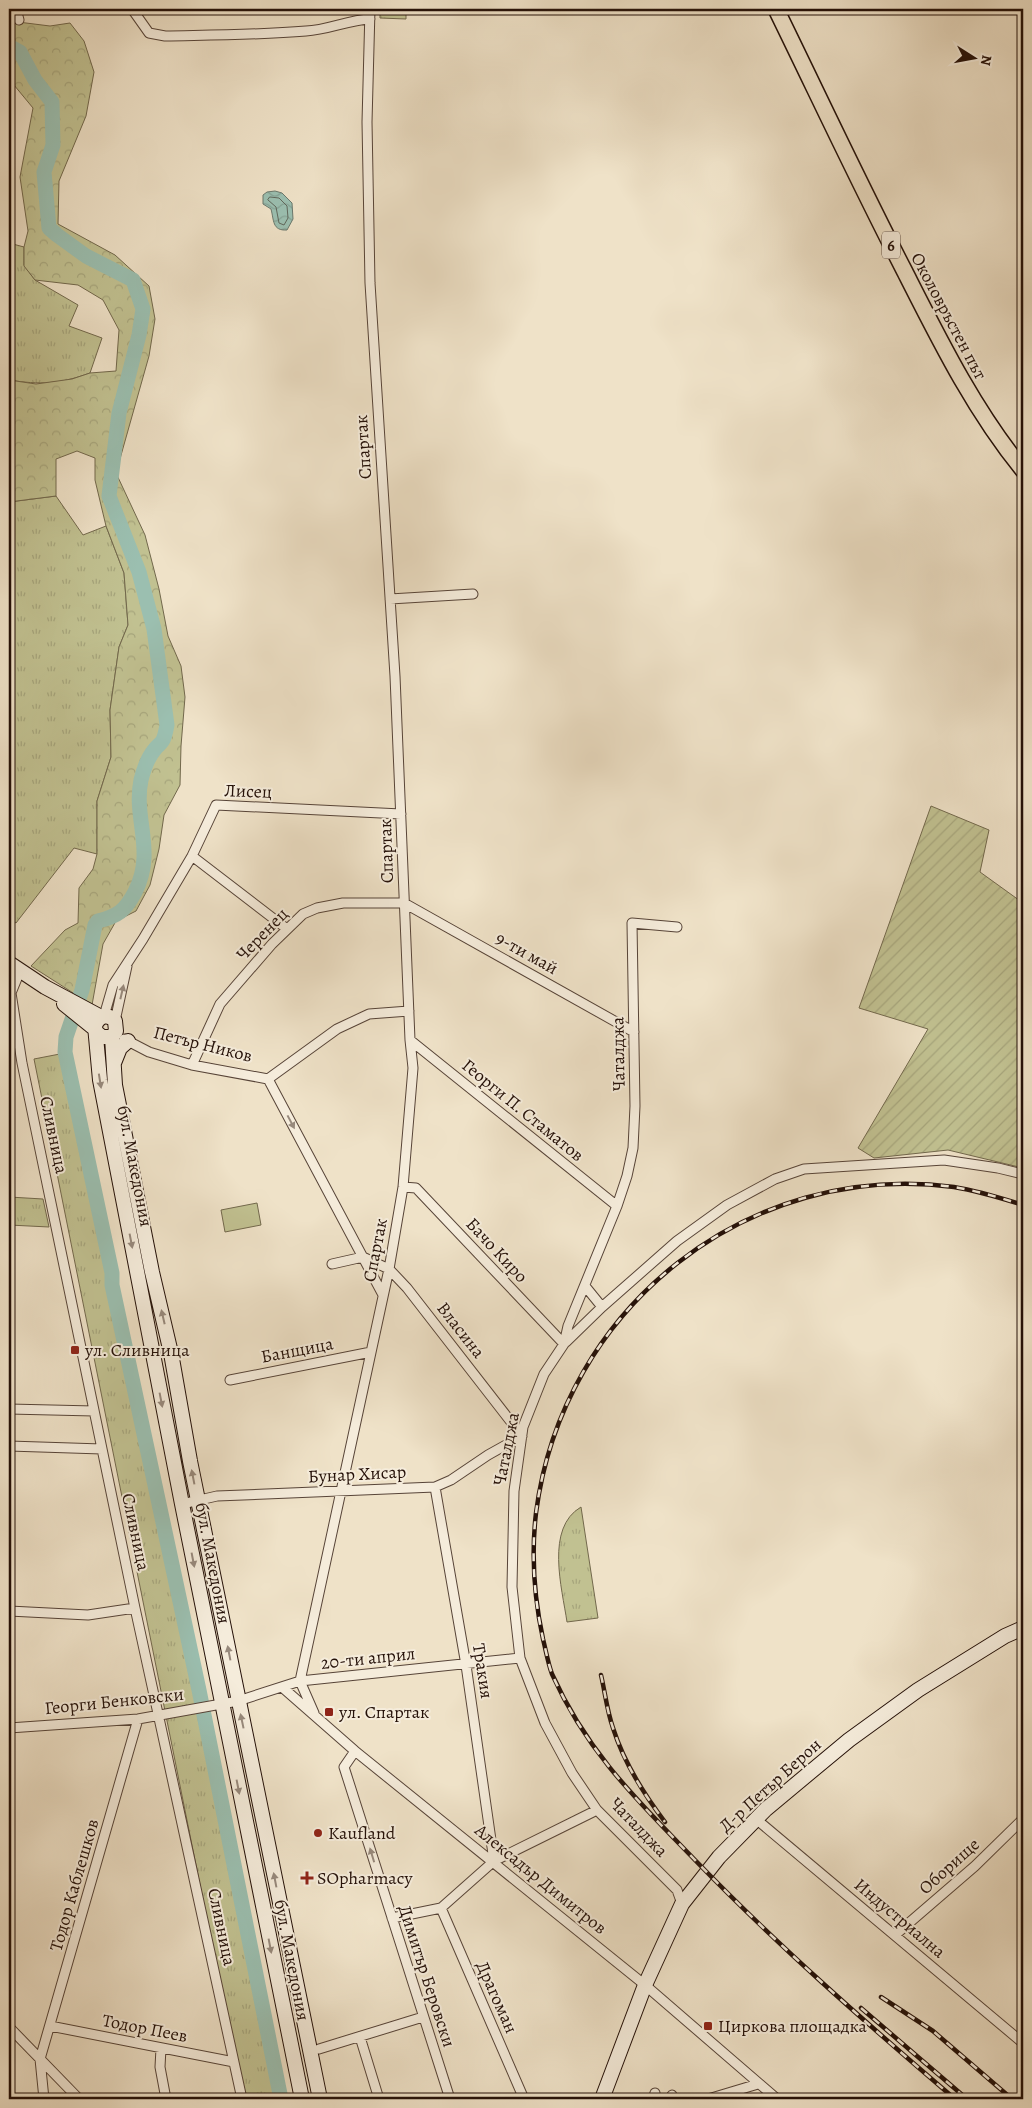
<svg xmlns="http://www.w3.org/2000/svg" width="1032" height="2108" viewBox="0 0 1032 2108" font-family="Alegreya,serif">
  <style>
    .grass { fill: url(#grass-tufts); stroke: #72684c }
    .forest { fill: url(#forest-crowns); stroke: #72684c }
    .garden { fill: url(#garden-furrows); stroke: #72684c }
    .pitch { fill: #c1c191; stroke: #72684c }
    .water { fill: url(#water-waves); stroke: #6b796d }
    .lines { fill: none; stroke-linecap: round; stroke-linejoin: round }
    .shore { stroke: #60685c; stroke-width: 1 }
    .river { stroke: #9bbfb0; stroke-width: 15 }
    .street-casing { stroke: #574438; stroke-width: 11 }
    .secondary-casing { stroke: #241008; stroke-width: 16 }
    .primary-casing { stroke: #241008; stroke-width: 18 }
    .street { stroke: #f5ecdb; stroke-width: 9 }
    .secondary { stroke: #f5ecdb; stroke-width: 14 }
    .primary { stroke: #efe2c8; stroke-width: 15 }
    .rail-casing { stroke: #241008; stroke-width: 4.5 }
    .rail { stroke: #f5ecdb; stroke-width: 2.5; stroke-dasharray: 8; stroke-linecap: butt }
    .oneway { fill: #97897c }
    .poi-dot { fill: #8f2418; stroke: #f5ecdb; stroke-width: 2 }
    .labels { text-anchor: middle; stroke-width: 4; stroke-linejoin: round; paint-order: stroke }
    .shield { fill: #f5ecdb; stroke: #635247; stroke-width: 1 }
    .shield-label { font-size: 16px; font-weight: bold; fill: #241008 }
    .street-label { font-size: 18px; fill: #241008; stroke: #f5ecdb }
    .poi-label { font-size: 18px; fill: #241008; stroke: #f5ecdb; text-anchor: start }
  </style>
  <defs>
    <pattern id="grass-tufts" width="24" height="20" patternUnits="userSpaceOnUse" patternTransform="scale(1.25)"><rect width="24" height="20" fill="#c1c191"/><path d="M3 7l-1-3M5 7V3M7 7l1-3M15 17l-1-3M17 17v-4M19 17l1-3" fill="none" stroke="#a6a57c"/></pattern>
    <pattern id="forest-crowns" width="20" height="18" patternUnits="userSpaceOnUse" patternTransform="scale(1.25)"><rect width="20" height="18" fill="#c1c191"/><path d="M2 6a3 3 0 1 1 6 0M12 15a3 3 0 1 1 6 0" fill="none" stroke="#a6a57c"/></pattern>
    <pattern id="garden-furrows" width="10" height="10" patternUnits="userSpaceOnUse" patternTransform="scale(1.25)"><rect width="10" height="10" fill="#c1c191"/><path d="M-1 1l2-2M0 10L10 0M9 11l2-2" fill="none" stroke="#a6a57c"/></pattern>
    <pattern id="water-waves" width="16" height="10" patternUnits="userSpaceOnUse" patternTransform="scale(1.25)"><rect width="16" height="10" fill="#9bbfb0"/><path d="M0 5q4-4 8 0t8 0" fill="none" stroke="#85a396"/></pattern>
  </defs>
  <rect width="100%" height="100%" fill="#efe2c8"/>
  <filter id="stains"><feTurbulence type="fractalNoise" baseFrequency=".004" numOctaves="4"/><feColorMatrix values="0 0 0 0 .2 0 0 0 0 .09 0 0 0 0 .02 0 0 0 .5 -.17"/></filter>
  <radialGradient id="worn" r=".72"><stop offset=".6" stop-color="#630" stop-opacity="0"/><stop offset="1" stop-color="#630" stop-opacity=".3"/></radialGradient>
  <!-- grass -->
  <path class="grass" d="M380,9h26v10l-26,-1z
    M9,243l15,4v18l11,15 43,25 -9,21 33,12 -12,35c-30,11 -50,12 -81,7z
    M56,496l27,39 23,-9 18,47 4,52 -9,22 -9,63 1,47 -14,44v53l-23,-6 -58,75 -7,-4v-417z
    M65,1053l134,637 82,409h-38l-209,-1040z
    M9,1197l34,2 6,28 -40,-2z
    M581,1507l17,111 -31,4c-5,-34 -22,-94 14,-115z"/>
  <!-- forest -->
  <path class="forest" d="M9,18l1,3 40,5 20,-3 14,18 10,31 -8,44 -27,65 -1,43 57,31 34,31 6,33 -6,37 -33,117 29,62 14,54 9,47 13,30 4,31 -4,49 -1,39 -16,30 -5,34 -9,36 -14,26 -20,10 -13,23 -11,61 -61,-39 34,-36 13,-7 1,-35 14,-19 4,-15v-53l14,-44 -1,-47 9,-63 9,-22 -4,-52 -18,-47 -11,-46v-22l-18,-7 -21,8v37l-47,6v-122l27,4 36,-5 18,-6 26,-2 3,-41 -16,-30 -25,-15 -43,-5 -11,-14v-19l4,-16 -8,-54 13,-69 -24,-29z"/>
  <!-- garden -->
  <path class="garden" d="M931,806l58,24 -9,42 43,31v265l-75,-18 -74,8 -16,-10 70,-119 -69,-21z"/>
  <!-- pitch -->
  <path class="pitch" d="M257,1203l4,22 -36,7 -4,-22z"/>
  <!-- water -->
  <path class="water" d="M275,191l7,2 10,10 1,16 -6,11c-15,1 -13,-10 -16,-21l-8,-5v-9l4,-3z"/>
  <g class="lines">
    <!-- shore -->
    <path class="shore" d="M270,197l9,1 8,8 1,12 -4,7 -5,-2 -3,-16 -8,-7z"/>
    <!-- river -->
    <path class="river" d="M9,46l11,6 15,28 17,22 1,43 -9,27 5,56 8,7 29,21 47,24 10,29 -4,26 -20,78 -10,83 30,76 15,57 13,96c-1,5 -2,11 -4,15 -1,3 -6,6 -8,9 -7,8 -11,19 -14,31 -8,39 15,71 -6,112 -10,19 -17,24 -37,29l-3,4 -13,65 -16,47 -1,15 47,221v12l87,405 82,409"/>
    <defs>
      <path id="street" d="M16,9l3,11
        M132,9l17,24 16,3c47,-1 95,-1 141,-5 22,-1 42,-11 64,-12
        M390,599l83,-5
        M192,856l95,73
        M677,927l-45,-4 3,183 -2,42 -6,28 -10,30 -49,120 -4,18 -20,30 -21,53 -9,64 -2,96 8,71 25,65 27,50 25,37 80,80 5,14
        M20,971l-9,22 11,70 113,545 107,491
        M104,1016l9,-31 30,-46 49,-83 24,-51 185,9
        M115,1021l12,-55
        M124,1039l25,13 43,13 76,14
        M410,1040l207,166
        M192,1065l28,-61 52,-60 31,-30 14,-6 26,-5h61l230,129
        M268,1079l115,216
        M268,1079l69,-50 32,-15 40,-3
        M403,1187l13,1 148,156
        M332,1264l31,-7
        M585,1286l17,21
        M566,1342l36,-35 75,-66 50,-36 48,-26 29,-10 140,-9 54,8 25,6
        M230,1380l141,-28
        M9,1409l85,2
        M9,1446l93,3
        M435,1487l31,178 28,196
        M182,1504l35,-8 218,-9 16,-7 37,-25 34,-19 -115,-148 -18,-19 -26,-12
        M9,1611l79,4 47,-7
        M300,1681l89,-412 14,-82 10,-119 -3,-28 -15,-364 -25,-393 -3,-161 3,-113
        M300,1681l14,32
        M282,1687l73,64 290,234 132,114
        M9,1728l129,-9 100,-18 62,-20 220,-23
        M355,1751l-11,16 106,332
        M756,1819l267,224
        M441,1908l83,191
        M392,1918l49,-10 53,-47 103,-51
        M895,1935l80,-69 48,-47
        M50,2026l184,36
        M9,2027l70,72
        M360,2037l19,62
        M161,2048l-1,19 6,32
        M319,2049l104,-32
        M672,2095l1,4
        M44,2099l-4,-40 98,-340
        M653,2099l2,-6
        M708,2099l50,-15"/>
      <path id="secondary" d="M9,963l36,24 56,30
        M64,1004l31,25
        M96,1032l6,5h10l4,-6 -1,-10c-7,-8 -17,-5 -20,5l5,54 82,424 120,595
        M112,1037l3,48 37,187 19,81 19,108 130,638
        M114,1063l6,-15 8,-7
        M602,2099l43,-114 37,-81 37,-47 47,-48 83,-69 69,-50 87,-54 18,-8"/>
      <path id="primary" d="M776,9c43,88 84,176 129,263 35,69 69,138 118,198"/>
    </defs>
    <!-- street casing -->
    <use href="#street" class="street-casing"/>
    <!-- secondary casing -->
    <use href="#secondary" class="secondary-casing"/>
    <!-- primary casing -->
    <use href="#primary" class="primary-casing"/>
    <!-- street -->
    <use href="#street" class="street"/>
    <!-- secondary -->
    <use href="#secondary" class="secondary"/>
    <!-- primary -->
    <use href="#primary" class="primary"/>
    <defs>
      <path id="rail" d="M601,1675c4,17 6,36 12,53 11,35 30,65 52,94
        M881,1997l52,34 79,68
        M861,2008l106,91
        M955,2099c-90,-77 -179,-155 -261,-240 -58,-60 -107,-107 -142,-185 -4,-11 -6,-23 -9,-35 -9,-42 -12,-83 -7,-126 26,-205 212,-353 418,-326 24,4 47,11 69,18"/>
    </defs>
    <!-- rail casing -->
    <use href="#rail" class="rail-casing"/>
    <!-- rail -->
    <use href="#rail" class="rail"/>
  </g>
  <!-- one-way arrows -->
  <defs><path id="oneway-solid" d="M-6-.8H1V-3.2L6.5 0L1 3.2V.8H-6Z" transform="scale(1.25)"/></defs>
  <g class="oneway">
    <use href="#oneway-solid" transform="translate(122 992) rotate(-77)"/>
    <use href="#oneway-solid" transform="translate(100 1081) rotate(81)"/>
    <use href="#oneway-solid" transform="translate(291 1122) rotate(62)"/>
    <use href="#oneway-solid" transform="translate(131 1241) rotate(79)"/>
    <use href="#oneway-solid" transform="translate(163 1317) rotate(-103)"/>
    <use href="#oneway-solid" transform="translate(161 1400) rotate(79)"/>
    <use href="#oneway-solid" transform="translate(193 1477) rotate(-101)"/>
    <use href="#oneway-solid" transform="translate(193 1560) rotate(79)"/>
    <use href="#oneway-solid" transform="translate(229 1653) rotate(-101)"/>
    <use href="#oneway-solid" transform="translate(242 1721) rotate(-102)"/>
    <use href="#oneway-solid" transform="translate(238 1787) rotate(79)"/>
    <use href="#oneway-solid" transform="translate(372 1855) rotate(-107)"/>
    <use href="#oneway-solid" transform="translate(275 1880) rotate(-101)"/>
    <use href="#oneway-solid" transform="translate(270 1946) rotate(79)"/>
  </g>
  <!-- markers -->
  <g class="poi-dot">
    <rect x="70" y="1345" width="10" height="10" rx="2.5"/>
    <rect x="324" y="1707" width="10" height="10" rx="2.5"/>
    <circle cx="318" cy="1833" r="5"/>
    <path d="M304.5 1870.5h5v5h5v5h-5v5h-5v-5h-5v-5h5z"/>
    <rect x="703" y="2021" width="10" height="10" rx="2.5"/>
  </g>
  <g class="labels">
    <!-- shield labels -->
    <rect class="shield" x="882" y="231.5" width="18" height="27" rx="4"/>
    <g class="shield-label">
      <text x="891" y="251">6</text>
    </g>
    <!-- street labels -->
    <g class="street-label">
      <text transform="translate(949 316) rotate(62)" y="6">Околовръстен път</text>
      <text transform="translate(363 447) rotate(-94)" y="6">Спартак</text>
      <text transform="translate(248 791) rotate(2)" y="6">Лисец</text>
      <text transform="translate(386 851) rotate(-92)" y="6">Спартак</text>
      <text transform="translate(262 934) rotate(-46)" y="6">Черенец</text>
      <text transform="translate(527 953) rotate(29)" y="6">9-ти май</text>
      <text transform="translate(203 1044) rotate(14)" y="6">Петър Ников</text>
      <text transform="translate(618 1054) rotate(-91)" y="6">Чаталджа</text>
      <text transform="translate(523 1110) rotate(39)" y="6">Георги П. Стаматов</text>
      <text transform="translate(54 1135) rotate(78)" y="6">Сливница</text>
      <text transform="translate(135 1166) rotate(79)" y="6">бул. Македония</text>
      <text transform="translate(375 1250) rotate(-79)" y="6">Спартак</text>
      <text transform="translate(497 1250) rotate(47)" y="6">Бачо Киро</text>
      <text transform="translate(461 1330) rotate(52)" y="6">Власина</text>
      <text transform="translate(297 1350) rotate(-11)" y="6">Банщица</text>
      <text transform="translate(506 1449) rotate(-79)" y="6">Чаталджа</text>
      <text transform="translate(357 1474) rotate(-3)" y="6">Бунар Хисар</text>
      <text transform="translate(136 1532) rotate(78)" y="6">Сливница</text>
      <text transform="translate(213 1563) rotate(79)" y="6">бул. Македония</text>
      <text transform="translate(368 1658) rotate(-6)" y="6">20-ти април</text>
      <text transform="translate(483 1671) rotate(81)" y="6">Тракия</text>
      <text transform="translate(114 1701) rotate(-6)" y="6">Георги Бенковски</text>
      <text transform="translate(770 1785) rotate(-42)" y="6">Д-р Петър Берон</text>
      <text transform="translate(639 1827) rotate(46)" y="6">Чаталджа</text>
      <text transform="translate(949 1866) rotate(-42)" y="6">Оборище</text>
      <text transform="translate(541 1879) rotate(39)" y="6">Алексадър Димитров</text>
      <text transform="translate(74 1885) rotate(-74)" y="6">Тодор Каблешков</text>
      <text transform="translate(900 1918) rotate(40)" y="6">Индустриална</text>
      <text transform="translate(222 1927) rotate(78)" y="6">Сливница</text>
      <text transform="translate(292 1960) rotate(79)" y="6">бул. Македония</text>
      <text transform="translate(427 1976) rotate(72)" y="6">Димитър Беровски</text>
      <text transform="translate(497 1997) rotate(66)" y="6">Драгоман</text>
      <text transform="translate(145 2028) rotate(11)" y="6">Тодор Пеев</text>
    </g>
    <!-- poi labels -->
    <g class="poi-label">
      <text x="85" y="1356">ул. Сливница</text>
      <text x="339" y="1718">ул. Спартак</text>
      <text x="328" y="1839">Kaufland</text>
      <text x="317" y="1884">SOpharmacy</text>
      <text x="718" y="2032">Циркова площадка</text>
    </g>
  </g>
  <!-- margin -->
  <rect width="1032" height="2108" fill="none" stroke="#efe2c8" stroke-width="30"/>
  <rect x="10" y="10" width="1012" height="2088" fill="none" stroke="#241008" stroke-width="2.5"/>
  <rect x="15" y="15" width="1002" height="2078" fill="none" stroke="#241008"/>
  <!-- north arrow -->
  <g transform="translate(974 58) rotate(101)" stroke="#f5ecdb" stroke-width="4" paint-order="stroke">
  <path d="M0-4L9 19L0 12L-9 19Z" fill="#241008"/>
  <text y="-8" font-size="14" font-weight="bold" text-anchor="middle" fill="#241008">N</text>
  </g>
  <rect width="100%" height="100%" filter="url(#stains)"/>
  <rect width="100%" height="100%" fill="url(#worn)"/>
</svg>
